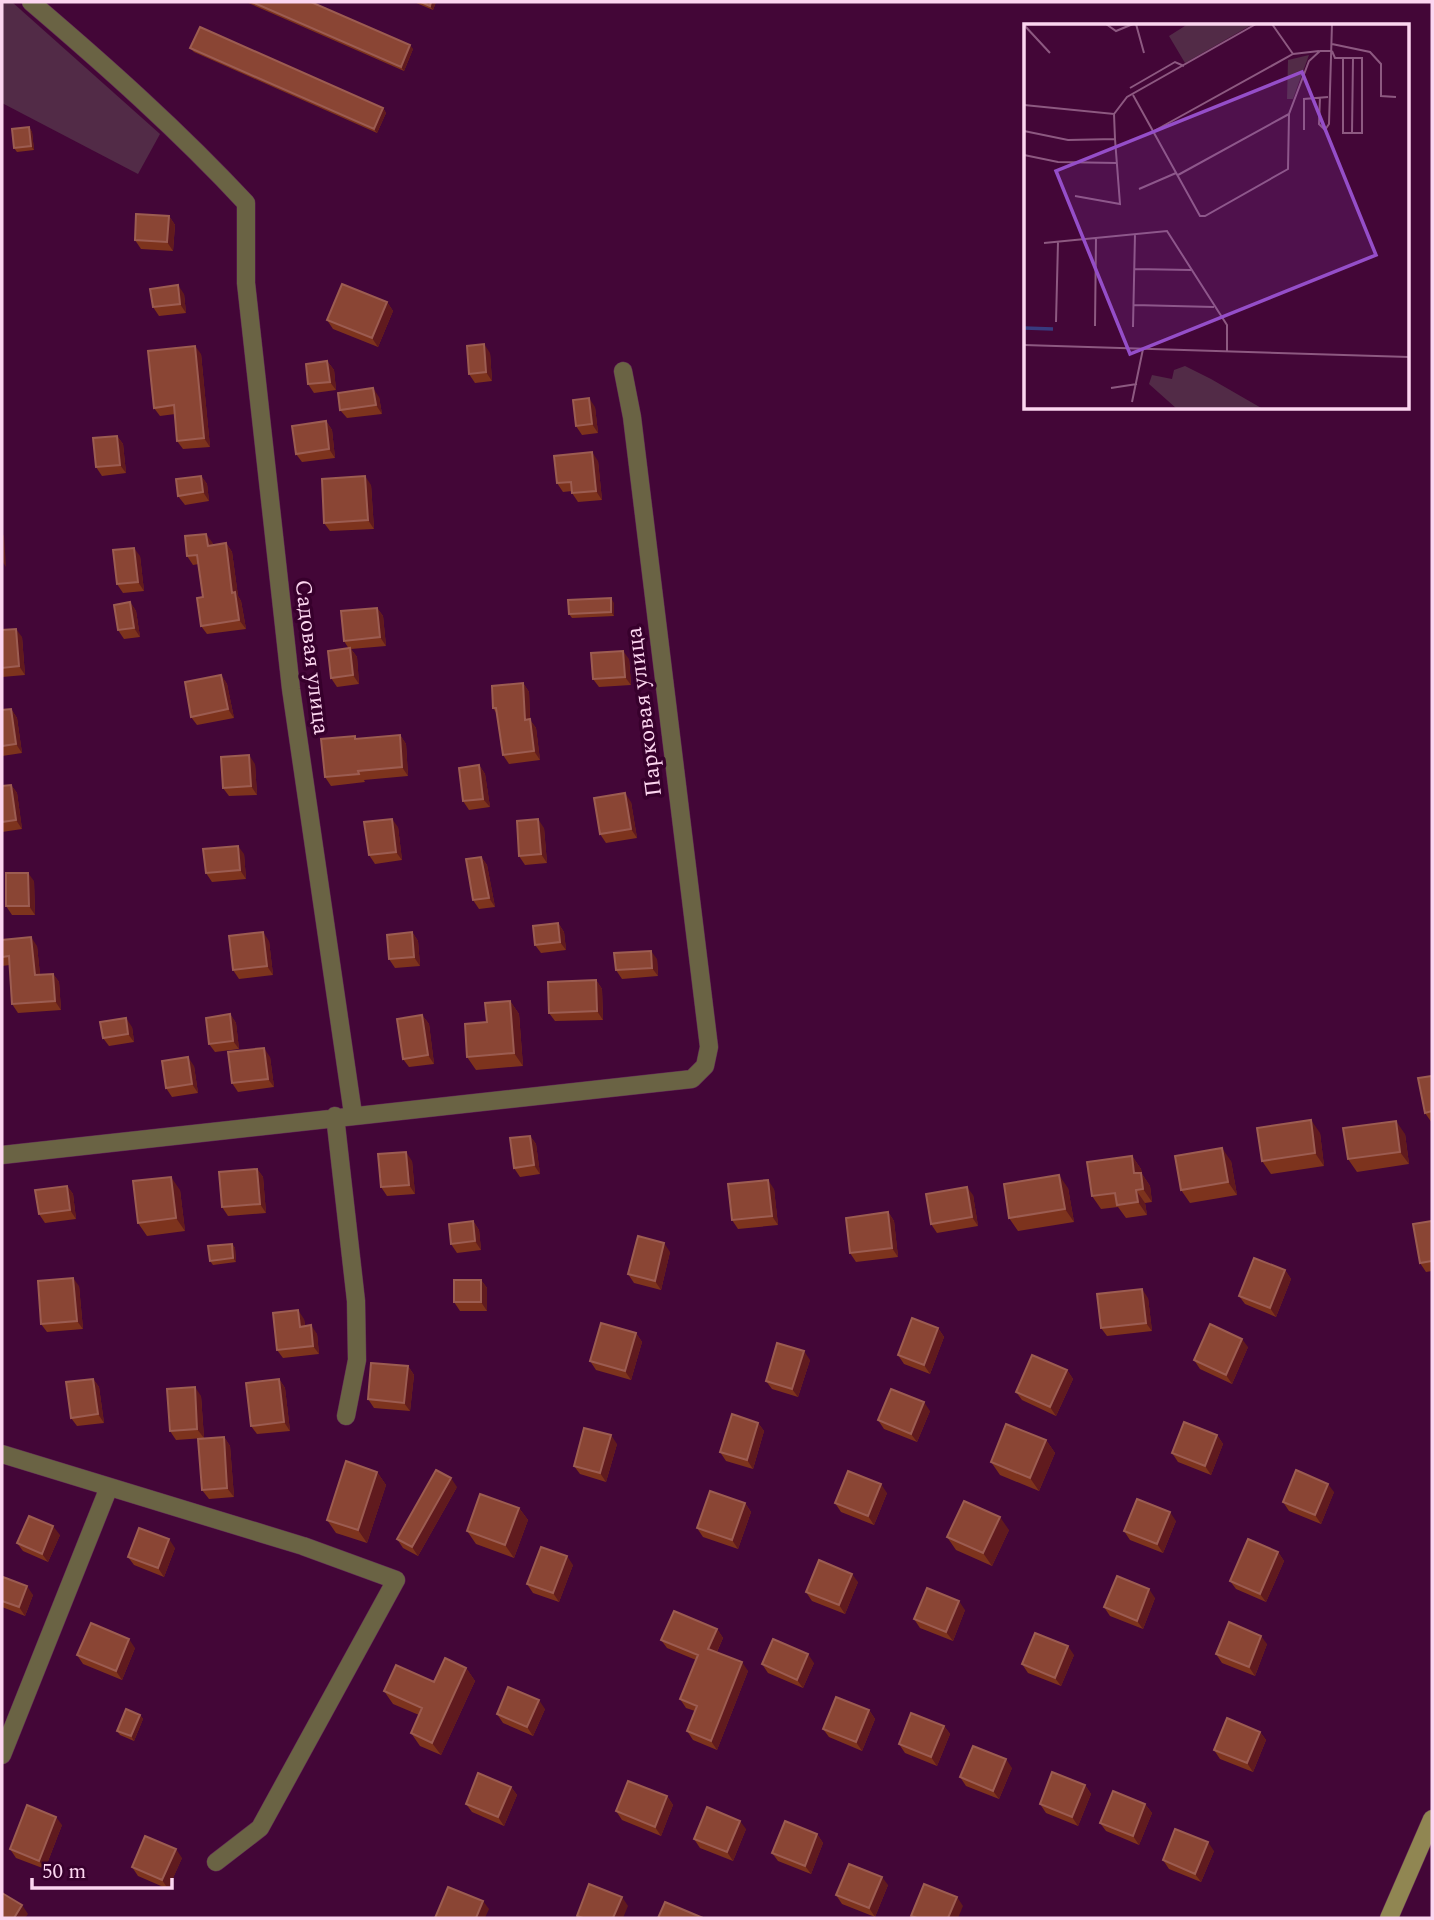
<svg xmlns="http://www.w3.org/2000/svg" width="1434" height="1920" viewBox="0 0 1434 1920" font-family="Spectral,serif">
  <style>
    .green { fill: #522b47 }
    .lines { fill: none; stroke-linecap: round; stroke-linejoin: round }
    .minor-casing { stroke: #612755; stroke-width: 19 }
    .secondary-casing { stroke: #612755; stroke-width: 19 }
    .minor { stroke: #6a6344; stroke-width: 18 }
    .secondary { stroke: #908652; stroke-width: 18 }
    .wall { fill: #7d331d }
    .shaded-wall { fill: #601a1e }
    .building { fill: #8a4534; stroke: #9c5c51; stroke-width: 2 }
    .labels { text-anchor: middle; stroke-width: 7; stroke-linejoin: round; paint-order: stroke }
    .street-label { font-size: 23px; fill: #fcd6f0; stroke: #37002c }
    .inset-river { fill: none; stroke: #383b7f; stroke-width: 3.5 }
    .inset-road { fill: none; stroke: #8d5981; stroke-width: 2 }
    .view { fill: #954ec9; fill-opacity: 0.15; stroke: #954ec9; stroke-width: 3.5 }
    .inset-edge { fill: none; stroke: #fcd6f0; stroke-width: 3.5 }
  </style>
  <rect width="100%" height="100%" fill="#430637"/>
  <!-- green -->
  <path class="green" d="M2,2h10l148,132 -22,40 -136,-71z"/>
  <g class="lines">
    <defs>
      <path id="minor" d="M31,2c75,64 148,129 215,201v80l45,406 62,425
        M335,1116l21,185 1,59 -11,56
        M2,1155l690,-76 13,-13 4,-19 -77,-630 -9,-46
        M2,1454l301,92 93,34 -136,248 -44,34
        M2,1755l107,-268"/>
      <path id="secondary" d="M1389,1918l43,-99"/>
    </defs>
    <!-- minor casing -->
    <use href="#minor" class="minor-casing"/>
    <!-- secondary casing -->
    <use href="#secondary" class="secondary-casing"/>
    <!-- minor -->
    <use href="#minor" class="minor"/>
    <!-- secondary -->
    <use href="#secondary" class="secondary"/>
  </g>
  <!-- wall -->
  <path class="wall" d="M246,2h65l102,47 -9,22z
    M414,2h22l-3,8z
    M190,48l193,60 3,5 -9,20 -183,-81z
    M29,127l3,5 2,18 -17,2 -3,-4z
    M169,216l6,9 -2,26 -32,-2 -6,-9z
    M184,294l2,19 -27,3 -6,-9z
    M387,302l6,9 -15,36 -45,-18 -6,-9z
    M490,353l2,28 -17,2 -6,-9z
    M201,354l9,93 -27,2 -6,-8 -2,-27 -15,2 -6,-8z
    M327,361l7,9 2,20 -22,3 -6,-9z
    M379,397l3,17 -35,4 -7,-8z
    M595,407l3,26 -16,2 -6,-9z
    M326,421l6,9 3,28 -33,4 -6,-8z
    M117,436l6,8 3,29 -24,3 -6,-9z
    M598,461l4,39 -24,2 -6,-9v-2l-9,1 -6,-9z
    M201,476l6,8 2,17 -24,4 -7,-9z
    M371,485l3,44 -44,2 -6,-8z
    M212,542l1,3 13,-2 6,9 6,44 3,5 5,28 -39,5 -6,-8 2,-29 -4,-33 -6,1 -6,-9z
    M140,556l4,35 -21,2 -6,-9z
    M130,602l6,9 4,26 -16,2 -6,-9z
    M614,603v13l-42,2 -3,-4z
    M377,608l6,8 3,30 -35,3 6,8 2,27 -22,3 -6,-9 18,-29 -5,-8z
    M2,630l20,7 3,38 -23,2z
    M629,659l2,26 -32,2 -6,-8z
    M221,675l6,9 7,34 -37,7 -6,-8z
    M523,683l6,9 1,28 6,8 4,32 -31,4 -6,-9 -6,-41 -4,-6z
    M11,709l6,9 5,35 -20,3v-46z
    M400,735l6,9 2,32 -44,4 1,2 -34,4 -6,-9 32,-38z
    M255,764l2,31 -28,1 -6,-8z
    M479,765l6,9 5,33 -21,3 -6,-9z
    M11,785l6,8 5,36 -20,3v-46z
    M631,802l6,36 -31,5 -6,-9z
    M398,827l4,33 -27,4 -6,-9z
    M544,828l3,35 -22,2 -6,-9z
    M244,854l2,25 -34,3 -6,-9z
    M481,857l6,8 8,42 -16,2 -6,-9z
    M34,881l1,34h-23l-6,-9z
    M558,923l6,9 2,18 -25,3 -6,-8z
    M412,932l6,9 2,25 -25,2 -6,-9z
    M2,940l35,6 3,29 13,-1 6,8 2,28 -43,3 -6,-9 -2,-39 -8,1z
    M269,941l4,34 -34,4 -6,-9z
    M657,959l1,17 -36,3 -6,-9z
    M596,980l6,9 1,31 -48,1 -6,-8z
    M510,1001l9,13 4,52 -47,4 -9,-13z
    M230,1014l6,9 3,26 -24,3 -6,-8z
    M422,1015l7,9 5,40 -25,3 -6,-8z
    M132,1027l2,15 -25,4 -6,-8z
    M270,1057l4,30 -36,5 -6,-9z
    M194,1066l4,27 -26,4 -6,-9z
    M1432,1076v47l-7,-10z
    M1320,1133l4,33 -53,8 -9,-13z
    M1405,1134l4,30 -52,8 -9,-13z
    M530,1136l6,8 4,30 -20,3 -6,-9z
    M1132,1156l9,13 1,5 8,12 2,16 -7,1 2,12 -21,3 -8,-11 -17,2 -9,-13z
    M412,1161l3,33 -28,2 -6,-9z
    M1231,1161l6,34 -47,8 -9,-13z
    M257,1169l6,8 3,36 -38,3 -6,-9z
    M67,1186l6,8 3,25 -31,4 -6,-9z
    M1068,1188l6,34 -56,9 -9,-13z
    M774,1189l4,36 -40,4 -6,-9z
    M180,1190l5,41 -38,5 -9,-13z
    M973,1195l5,31 -41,7 -6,-9z
    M888,1212l6,9 4,36 -42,5 -6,-9z
    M473,1221l6,9 2,20 -24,3 -6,-9z
    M1432,1221v50l-6,1 -6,-9z
    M232,1244l3,4 1,14 -23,3 -3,-4z
    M670,1252l-9,38 -27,-7 -6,-9z
    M1285,1270l6,9 -15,38 -31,-13 -6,-8z
    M481,1280l6,8v23h-27l-6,-9z
    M79,1286l4,43 -36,3 -6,-8z
    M1148,1298l4,33 -45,5 -6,-8z
    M304,1319l1,7 12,8 2,20 -36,4 -6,-8z
    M938,1328l6,9 -14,37 -26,-10 -6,-9z
    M636,1333l6,9 -11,38 -35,-10 -6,-9z
    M1248,1347l-16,37 -32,-15 -6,-9z
    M810,1360l-12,37 -26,-8 -6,-8z
    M408,1366l6,9 -4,36 -36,-3 -6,-9z
    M1067,1370l6,9 -17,37 -34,-16 -6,-8z
    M93,1379l6,8 5,36 -27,3 -6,-8z
    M279,1379l6,9 5,43 -33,3 -6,-8z
    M201,1396l3,42 -28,2 -6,-9z
    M930,1411l-13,31 -33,-13 -6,-9z
    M758,1423l6,8 -11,38 -27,-8 -6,-9z
    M1217,1435l6,9 -12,31 -33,-13 -6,-9z
    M224,1437l6,9 4,51 -25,2 -7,-9z
    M1046,1440l9,13 -16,38 -39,-16 -9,-13z
    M617,1444l-11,38 -26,-8 -6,-8z
    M377,1472l9,13 -19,58 -31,-10 -9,-13z
    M457,1487l-39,69 -15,-8 -6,-9z
    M1334,1492l-13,32 -32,-13 -6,-9z
    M887,1493l-13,32 -33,-13 -6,-9z
    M745,1503l6,9 -13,37 -35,-12 -6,-9z
    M519,1508l9,12 -14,38 -38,-14 -9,-13z
    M1176,1521l-13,32 -33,-13 -6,-9z
    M1009,1530l-17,36 -36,-16 -9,-13z
    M60,1535l-12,27 -25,-11 -6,-8z
    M175,1548l-11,29 -30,-12 -6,-8z
    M1278,1552l6,9 -18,41 -30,-13 -6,-8z
    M573,1565l-14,37 -26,-9 -6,-9z
    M2,1580l31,15 -8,21 -23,-9z
    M858,1582l-13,32 -33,-13 -6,-9z
    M1155,1598l-12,31 -33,-13 -6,-9z
    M965,1610l-12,31 -33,-13 -6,-9z
    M717,1629l6,9 -6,14 31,19 -31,79 -24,-10 -6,-9 8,-20 -9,-3 -6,-9 16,-39 -29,-12 -6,-8z
    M1267,1644l-12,32 -33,-13 -6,-9z
    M135,1648l-13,32 -39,-16 -6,-9z
    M1074,1655l-13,31 -33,-13 -6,-9z
    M814,1663l-11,25 -35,-15 -6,-9z
    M466,1668l9,13 -34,74 -21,-9 -9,-13 8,-18 -26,-11 -9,-13 50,-9z
    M545,1709l-12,27 -30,-13 -6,-9z
    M869,1710l6,9 -13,32 -33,-14 -6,-8z
    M140,1715l3,4 -9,22 -14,-6 -3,-4z
    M944,1726l6,8 -13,32 -32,-13 -6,-9z
    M1260,1732l6,8 -13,32 -33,-13 -6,-9z
    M1012,1768l-13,31 -33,-13 -6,-9z
    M1085,1785l6,9 -13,32 -32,-13 -6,-9z
    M511,1787l6,8 -13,31 -32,-14 -6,-8z
    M667,1796l6,9 -12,31 -39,-16 -6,-9z
    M1145,1804l7,9 -13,32 -33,-14 -6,-8z
    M62,1825l-17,44 -29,-11 -6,-9z
    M746,1829l-13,32 -33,-13 -6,-9z
    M817,1834l6,9 -12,31 -33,-13 -6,-8z
    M1214,1851l-13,31 -32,-13 -6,-9z
    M182,1858l-14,31 -30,-13 -6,-9z
    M888,1885l-13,32 -33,-13 -6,-9z"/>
  <!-- shaded-wall -->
  <path class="shaded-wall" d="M431,2h5l-3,8 -3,-4z
    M410,45l3,4 -9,22 -3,-4z
    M383,108l3,5 -9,20 -3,-4z
    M29,127l3,5 2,18 -3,-4z
    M169,216l6,9 -2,26 -6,-9z
    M178,285l6,9 2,19 -6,-9z
    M387,302l6,9 -15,36 -6,-9z
    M484,344l6,9 2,28 -6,-9z
    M195,346l6,8 9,93 -6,-9z
    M327,361l7,9 2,20 -6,-8z
    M373,388l6,9 3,17 -6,-9z
    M589,398l6,9 3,26 -6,-9z
    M326,421l6,9 3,28 -6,-9z
    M117,436l6,8 3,29 -6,-8z
    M592,452l6,9 4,39 -6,-9z
    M201,476l6,8 2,17 -6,-9z
    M365,476l6,9 3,44 -6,-9z
    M2,533l2,3 2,31 -4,-6z
    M206,534l6,8 2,12 -6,-8z
    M226,543l6,9 6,44 3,5 5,28 -7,-9 -7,-27z
    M134,548l6,8 4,35 -6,-9z
    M611,598l3,5v13l-3,-4z
    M130,602l6,9 4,26 -6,-9z
    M377,608l6,8 3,30 -6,-9z
    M16,629l6,8 3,38 -6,-9z
    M350,648l7,9 2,27 -6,-9z
    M623,651l6,8 2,26 -6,-8z
    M221,675l6,9 7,34 -6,-9z
    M523,683l6,9 1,28 6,8 4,32 -6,-9 -9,-31z
    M11,709l6,9 5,35 -6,-9z
    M400,735l6,9 2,32 -6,-9z
    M249,755l6,9 2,31 -6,-9z
    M479,765l6,9 5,33 -7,-8z
    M11,785l6,8 5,36 -6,-9z
    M625,793l6,9 6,36 -6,-9z
    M392,819l6,8 4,33 -6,-8z
    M538,819l6,9 3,35 -6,-9z
    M238,846l6,8 2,25 -6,-9z
    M481,857l6,8 8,42 -6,-9z
    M28,873l6,8 1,34 -6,-9z
    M558,923l6,9 2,18 -6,-8z
    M263,932l6,9 4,34 -6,-9z
    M412,932l6,9 2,25 -6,-9z
    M31,937l6,9 4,38 -6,-9z
    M651,951l6,8 1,17 -6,-8z
    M53,974l6,8 2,28 -6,-9z
    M596,980l6,9 1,31 -6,-9z
    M510,1001l9,13 4,52 -9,-13z
    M230,1014l6,9 3,26 -6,-8z
    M422,1015l7,9 5,40 -6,-9z
    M126,1018l6,9 2,15 -6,-8z
    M264,1048l6,9 4,30 -6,-8z
    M188,1057l6,9 4,27 -6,-9z
    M1311,1120l9,13 4,33 -9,-13z
    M1396,1121l9,13 4,30 -9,-12z
    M530,1136l6,8 4,30 -6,-9z
    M1222,1148l9,13 6,34 -9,-13z
    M406,1152l6,9 3,33 -6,-9z
    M1132,1156l9,13 1,5 8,12 2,16 -9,-13 -9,-16z
    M257,1169l6,8 3,36 -6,-9z
    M1059,1175l9,13 6,34 -9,-13z
    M171,1177l9,13 5,41 -9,-13z
    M768,1180l6,9 4,36 -6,-9z
    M67,1186l6,8 3,25 -6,-9z
    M967,1187l6,8 5,31 -6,-9z
    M1136,1190l9,13 2,12 -9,-13z
    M888,1212l6,9 4,36 -6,-9z
    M473,1221l6,9 2,20 -6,-9z
    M664,1243l6,9 -9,38 -6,-9z
    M232,1244l3,4 1,14 -3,-4z
    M1285,1270l6,9 -15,38 -6,-9z
    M73,1278l6,8 4,43 -6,-8z
    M481,1280l6,8v23l-6,-9z
    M1142,1289l6,9 4,33 -6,-8z
    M298,1310l6,9 2,16 -6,-8z
    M311,1325l6,9 2,20 -6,-8z
    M938,1328l6,9 -14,37 -6,-9z
    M636,1333l6,9 -11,38 -6,-9z
    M1242,1339l6,8 -16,37 -6,-9z
    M804,1351l6,9 -12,37 -6,-8z
    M408,1366l6,9 -4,36 -6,-8z
    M1067,1370l6,9 -17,37 -6,-9z
    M93,1379l6,8 5,36 -6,-9z
    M279,1379l6,9 5,43 -6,-9z
    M195,1387l6,9 3,42 -7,-9z
    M924,1402l6,9 -13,31 -6,-8z
    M758,1423l6,8 -11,38 -6,-9z
    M611,1435l6,9 -11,38 -6,-9z
    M1217,1435l6,9 -12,31 -6,-9z
    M224,1437l6,9 4,51 -7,-9z
    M1046,1440l9,13 -16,38 -9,-13z
    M377,1472l9,13 -19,58 -9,-13z
    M451,1478l6,9 -39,69 -6,-9z
    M881,1484l6,9 -13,32 -6,-9z
    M1328,1484l6,8 -13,32 -6,-9z
    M745,1503l6,9 -13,37 -6,-9z
    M519,1508l9,12 -14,38 -9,-13z
    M1170,1512l6,9 -13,32 -6,-9z
    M1000,1517l9,13 -17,36 -9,-13z
    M53,1526l7,9 -12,27 -6,-8z
    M169,1539l6,9 -11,29 -6,-9z
    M1278,1552l6,9 -18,41 -6,-8z
    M567,1556l6,9 -14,37 -6,-9z
    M852,1574l6,8 -13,32 -6,-9z
    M27,1586l6,9 -8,21 -6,-9z
    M1149,1589l6,9 -12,31 -6,-8z
    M959,1601l6,9 -12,31 -7,-9z
    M717,1629l6,9 -9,20 -6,-9z
    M1261,1636l6,8 -12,32 -6,-9z
    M129,1639l6,9 -13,32 -6,-9z
    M1068,1646l6,9 -13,31 -6,-8z
    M808,1654l6,9 -11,25 -6,-8z
    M742,1662l6,9 -31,79 -6,-9z
    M466,1668l9,13 -34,74 -9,-12z
    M539,1700l6,9 -12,27 -6,-9z
    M869,1710l6,9 -13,32 -6,-9z
    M140,1715l3,4 -9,22 -3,-5z
    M944,1726l6,8 -13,32 -6,-9z
    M1260,1732l6,8 -13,32 -6,-9z
    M1006,1759l6,9 -13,31 -6,-8z
    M1085,1785l6,9 -13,32 -6,-9z
    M511,1787l6,8 -13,31 -6,-9z
    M667,1796l6,9 -12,31 -6,-9z
    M1145,1804l7,9 -13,32 -6,-9z
    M56,1817l6,8 -17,44 -6,-8z
    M740,1821l6,8 -13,32 -6,-9z
    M817,1834l6,9 -12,31 -6,-8z
    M1208,1842l6,9 -13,31 -6,-8z
    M176,1849l6,9 -14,31 -6,-9z
    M882,1877l6,8 -13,32 -6,-9z
    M622,1897l6,9 -5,12h-10z
    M957,1897l6,9 -5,12h-10z
    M483,1901l6,8 -4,9h-9z
    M22,1905l6,9 -3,4h-11z"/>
  <!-- building -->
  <path class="building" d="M252,2h59l99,43 -9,22z
    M421,2h10l-1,4z
    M200,27l183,81 -9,21 -184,-81z
    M29,127l2,19 -17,2 -2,-19z
    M136,214l33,2 -2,26 -32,-2z
    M342,284l45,18 -15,36 -45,-18z
    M178,285l2,19 -27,3 -3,-18z
    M484,344l2,28 -17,2 -2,-28z
    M195,346l9,92 -27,3 -3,-36 -20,3 -6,-57z
    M327,361l3,21 -22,2 -2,-20z
    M373,388l3,17 -36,5 -2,-17z
    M589,398l3,26 -16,2 -3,-26z
    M326,421l3,28 -33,5 -4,-28z
    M117,436l3,29 -24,2 -3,-29z
    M592,452l4,39 -24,2 -1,-11 -14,1 -3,-27z
    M201,476l2,16 -25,4 -2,-17z
    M365,476l3,44 -44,3 -2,-44z
    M206,534l2,12 18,-3 6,50 3,-1 4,28 -38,6 -4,-28 6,-1 -6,-42 -10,1 -2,-20z
    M134,548l4,34 -21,2 -4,-34z
    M611,598v14l-42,2 -1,-14z
    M130,602l4,26 -16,2 -4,-25z
    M377,608l3,29 -36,4 -3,-30z
    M16,629l3,37 -17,2v-38z
    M350,648l3,27 -22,3 -3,-27z
    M623,651l2,26 -32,2 -2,-26z
    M221,675l7,34 -37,8 -6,-35z
    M523,683l2,37 5,-1 4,32 -31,4 -7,-47h-3l-1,-22z
    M11,709l5,35 -14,2v-36z
    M400,735l2,32 -44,4 1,3 -34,3 -4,-38 34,-3v3z
    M249,755l2,31 -28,2 -2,-31z
    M479,765l4,34 -20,2 -4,-33z
    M11,785l5,35 -14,2v-36z
    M625,793l6,36 -31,5 -6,-36z
    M392,819l4,33 -27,3 -5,-33z
    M538,819l3,35 -22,2 -2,-35z
    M238,846l2,24 -34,3 -3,-24z
    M481,857l8,41 -16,2 -7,-41z
    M6,873h22l1,33h-23z
    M558,923l2,19 -25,3 -2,-19z
    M263,932l4,34 -34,4 -4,-34z
    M412,932l2,25 -25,2 -2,-24z
    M31,937l4,38 18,-1 2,27 -43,3 -3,-48 -7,1v-17z
    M651,951l1,17 -36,2 -2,-17z
    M596,980l1,31 -48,2 -1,-31z
    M510,1001l4,52 -47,4 -2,-33 22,-2 -2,-19z
    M230,1014l3,27 -24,3 -3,-26z
    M422,1015l6,40 -25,4 -6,-40z
    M126,1018l2,16 -25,4 -3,-16z
    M264,1048l4,31 -36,4 -4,-31z
    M188,1057l4,27 -26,4 -4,-27z
    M1432,1076v35l-7,2 -7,-35z
    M1311,1120l4,33 -53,8 -5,-33z
    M1396,1121l4,31 -52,7 -5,-31z
    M530,1136l4,29 -20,3 -4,-30z
    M1222,1148l6,34 -47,8 -6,-34z
    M406,1152l3,33 -28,2 -3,-33z
    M1132,1156l2,17h7l2,16 -7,1 2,12 -21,3 -2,-12 -23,3 -5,-34z
    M257,1169l3,35 -38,3 -3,-35z
    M1059,1175l6,34 -56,9 -5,-34z
    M171,1177l5,41 -38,5 -5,-42z
    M768,1180l4,36 -40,4 -4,-36z
    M67,1186l3,24 -31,4 -4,-24z
    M967,1187l5,30 -41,7 -5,-30z
    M888,1212l4,36 -42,5 -4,-35z
    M473,1221l2,20 -24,3 -2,-20z
    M1432,1221v40l-12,2 -7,-39z
    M638,1236l26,7 -9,38 -27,-7z
    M232,1244l1,14 -23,3 -2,-15z
    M1254,1258l31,12 -15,38 -31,-12z
    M73,1278l4,43 -36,3 -3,-43z
    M454,1280h27v22h-27z
    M1142,1289l4,34 -45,5 -4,-34z
    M298,1310l2,17 11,-2 2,21 -36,4 -4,-37z
    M912,1318l26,10 -14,37 -26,-10z
    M601,1323l35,10 -11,38 -35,-10z
    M1210,1324l32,15 -16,36 -32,-15z
    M777,1343l27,8 -12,38 -26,-8z
    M1032,1355l35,15 -17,37 -34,-15z
    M371,1363l37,3 -4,37 -36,-4z
    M93,1379l5,35 -27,4 -5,-36z
    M279,1379l5,43 -33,4 -5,-43z
    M195,1387l2,42 -27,2 -3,-42z
    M891,1389l33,13 -13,32 -33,-14z
    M732,1414l26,9 -11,37 -27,-8z
    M1184,1422l33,13 -12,31 -33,-13z
    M1006,1424l40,16 -16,38 -39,-16z
    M584,1428l27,7 -11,38 -26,-7z
    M224,1437l3,51 -25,2 -4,-51z
    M346,1461l31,11 -19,58 -31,-10z
    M436,1470l15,8 -39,69 -15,-8z
    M1296,1470l32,14 -13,31 -32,-13z
    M848,1471l33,13 -13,32 -33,-13z
    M710,1491l35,12 -13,37 -35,-12z
    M480,1494l39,14 -14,37 -38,-14z
    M1137,1499l33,13 -13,32 -33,-13z
    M964,1501l36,16 -17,36 -36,-16z
    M29,1516l24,10 -11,28 -25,-11z
    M139,1528l30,11 -11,29 -30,-11z
    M1248,1539l30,13 -18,42 -30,-13z
    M541,1547l26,9 -14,37 -26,-9z
    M819,1560l33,14 -13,31 -33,-13z
    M1117,1576l32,13 -12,32 -33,-14z
    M3,1577l24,9 -8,21 -17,-6v-21z
    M927,1588l32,13 -13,31 -32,-13z
    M674,1611l43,18 -9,20 34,13 -31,79 -24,-10 10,-25 -17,-7 18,-44 -37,-15z
    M1229,1622l32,14 -12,31 -33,-13z
    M91,1623l38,16 -13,32 -39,-16z
    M1035,1633l33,13 -13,32 -33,-14z
    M773,1639l35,15 -11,26 -35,-16z
    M445,1658l21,10 -34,75 -21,-10 11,-25 -38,-17 12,-26 38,17z
    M508,1687l31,13 -12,27 -30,-13z
    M836,1697l33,13 -13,32 -33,-13z
    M126,1709l14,6 -9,21 -14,-5z
    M911,1713l33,13 -13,31 -32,-13z
    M1227,1718l33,14 -13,31 -33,-13z
    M973,1746l33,13 -13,32 -33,-14z
    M1052,1772l33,13 -13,32 -32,-13z
    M478,1773l33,14 -13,30 -32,-13z
    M628,1781l39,15 -12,31 -39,-16z
    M1113,1791l32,13 -12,32 -33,-13z
    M27,1805l29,12 -17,44 -29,-12z
    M707,1807l33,14 -13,31 -33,-13z
    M785,1821l32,13 -12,32 -33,-13z
    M1175,1829l33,13 -13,32 -32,-14z
    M145,1836l31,13 -14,31 -30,-13z
    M849,1864l33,13 -13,31 -33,-13z
    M589,1884l33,13 -9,21h-30l-6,-2z
    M924,1884l33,13 -9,21h-31l-6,-2z
    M448,1887l35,14 -7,17h-41z
    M2,1893l20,12 -8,13h-12z
    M665,1902l38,16h-45z"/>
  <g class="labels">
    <!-- street labels -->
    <g class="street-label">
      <text transform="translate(313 657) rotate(83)" y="8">Садовая улица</text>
      <text transform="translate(643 712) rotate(-97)" y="8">Парковая улица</text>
    </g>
  </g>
  <!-- overview -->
  <g transform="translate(1024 24)">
    <rect width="385" height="385" fill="#430637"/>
    <path d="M164,0h65l-68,39 -16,-27zM285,31l-16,44h-6l1,-39zM161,342l26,13 52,30h-86l-28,-25 3,-9 20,4 2,-9z" fill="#522b47"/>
    <path class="inset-river" d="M0,304l29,1"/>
    <path class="inset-road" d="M82,0l10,7 17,-7M112,0l8,29M248,0l21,30M0,1l26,28M308,20l38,8 11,12v32l15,1M308,27l3,7h27v75h-19v-75M106,64l45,-26 9,4M109,71l67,121h5l83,-47 1,-55 20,-53 11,-10h12M296,73l-1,27 6,6 4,-6 3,-100M0,81l90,9 13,-17 129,-73M280,106v-31l24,-2M0,107l44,9 47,-1 -1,-25M130,107l139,-77 26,-3M328,109l1,-75M0,131l34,7 59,1M154,151l111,-61M115,165l37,-16M51,172l45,8 -5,-65M20,219l123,-12 60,94v26M110,245l57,1M110,281l80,2M32,298l2,-80M71,302l1,-88M109,303l2,-93M0,321l385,12M87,364l26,-4M108,378l11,-53"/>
    <path class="view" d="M278,48l74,183 -246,99 -74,-183z"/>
    <rect width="385" height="385" class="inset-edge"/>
  </g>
  <!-- border -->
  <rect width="1434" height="1920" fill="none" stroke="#fcd6f0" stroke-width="7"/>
  <!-- scale -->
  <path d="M32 1878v10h140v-10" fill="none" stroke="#fcd6f0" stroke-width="3.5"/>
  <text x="42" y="1878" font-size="21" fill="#fcd6f0" stroke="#37002c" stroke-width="5" paint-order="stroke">50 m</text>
</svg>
